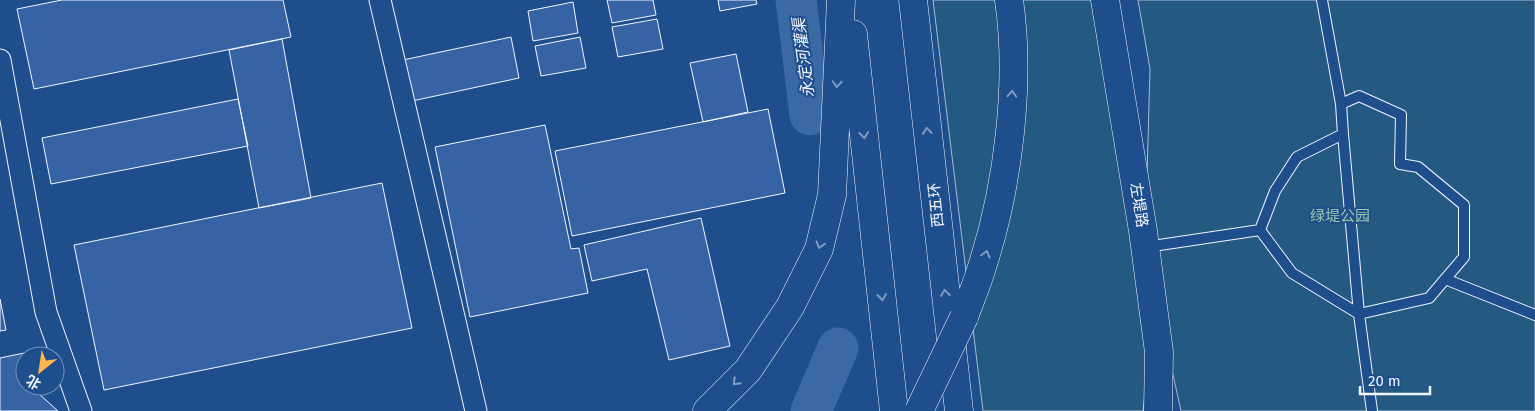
<svg xmlns="http://www.w3.org/2000/svg" width="1535" height="411" viewBox="0 0 1535 411" font-family="'Fira Sans','Noto Sans SC',sans-serif">
  <style>
    .green { fill: #245a82; stroke: #a8bbd7 }
    .lines { fill: none; stroke-linecap: round; stroke-linejoin: round }
    .river { stroke: #3b69a3; stroke-width: 41 }
    .building { fill: #3563a3; stroke: #f2f6ff }
    .service-casing { stroke: #f2f6ff; stroke-width: 12 }
    .minor-casing { stroke: #f2f6ff; stroke-width: 23 }
    .secondary-casing { stroke: #f2f6ff; stroke-width: 29 }
    .motorway-casing { stroke: #f2f6ff; stroke-width: 29 }
    .service { stroke: #1f4e8c; stroke-width: 10 }
    .minor { stroke: #1f4e8c; stroke-width: 21 }
    .secondary { stroke: #1f4e8c; stroke-width: 28 }
    .motorway { stroke: #1f4e8c; stroke-width: 28 }
    .motorway-bridge-casing { stroke: #f2f6ff; stroke-width: 29; stroke-linecap: butt }
    .motorway-bridge { stroke: #1f4e8c; stroke-width: 28 }
    .oneway { stroke: #7e9ac0 }
    .labels { text-anchor: middle; stroke-width: 4; stroke-linejoin: round; paint-order: stroke }
    .street-label { font-size: 15px; fill: #f2f6ff; stroke: #1f4e8c }
    .park-label { font-size: 15px; fill: #97c8a6; stroke: #1f4e8c }
    .water-label { font-size: 16px; font-style: italic; fill: #f2f6ff; stroke: #1f4e8c }
  </style>
  <rect width="100%" height="100%" fill="#1f4e8c"/>
  <!-- green -->
  <path class="green" d="M933,0h161l39,213 15,156 -5,42h-160z
    M1138,0h397v411h-354l-36,-163 5,-179z"/>
  <g class="lines">
    <!-- river -->
    <path class="river" d="M796,0l14,115
      M811,411l27,-63"/>
  </g>
  <!-- building -->
  <path class="building" d="M62,0h221l8,37 -257,52 -17,-80z
    M607,0h46l3,15 -44,8z
    M718,0h38l1,4 -37,7z
    M573,2l5,31 -45,8 -5,-30z
    M657,19l6,30 -45,8 -6,-30z
    M511,37l8,41 -107,23 -9,-41z
    M580,37l6,31 -45,8 -6,-30z
    M282,39l29,159 -52,10 -30,-158z
    M736,54l12,58 -45,10 -13,-59z
    M238,99l10,47 -197,38 -9,-46z
    M768,109l17,84 -213,43 -17,-85z
    M545,125l26,124 8,-1 9,45 -118,24 -35,-170z
    M382,183l30,145 -308,62 -30,-145z
    M701,218l29,128 -61,14 -22,-91 -55,12 -8,-36z
    M0,299l6,31 -6,1z
    M29,352l1,4h-5v30h11l2,7 20,18h-58v-53z"/>
  <g class="lines">
    <defs>
      <path id="service" d="M1322,0l19,104
        M1343,134l16,180 13,97
        M1146,247l114,-17 32,43 67,41 70,-16 35,-41v-52l-46,-38 -18,-3 1,-49 -42,-19 -18,8 2,30 -46,23 -22,34 -15,39
        M1445,279l90,36"/>
      <path id="minor" d="M380,0l96,411
        M0,60l46,252 35,99"/>
      <path id="secondary" d="M1105,0l38,231 16,121 -1,59"/>
      <path id="motorway" d="M913,0l46,411
        M853,34l41,377
        M964,317c6,-17 13,-33 18,-50 26,-80 39,-184 27,-267
        M707,411l41,-41 42,-63 29,-58 13,-54 9,-195"/>
    </defs>
    <!-- service casing -->
    <use href="#service" class="service-casing"/>
    <!-- minor casing -->
    <use href="#minor" class="minor-casing"/>
    <!-- secondary casing -->
    <use href="#secondary" class="secondary-casing"/>
    <!-- motorway casing -->
    <use href="#motorway" class="motorway-casing"/>
    <!-- service -->
    <use href="#service" class="service"/>
    <!-- minor -->
    <use href="#minor" class="minor"/>
    <!-- secondary -->
    <use href="#secondary" class="secondary"/>
    <!-- motorway -->
    <use href="#motorway" class="motorway"/>
    <defs>
      <path id="motorway-bridge" d="M919,411l45,-94"/>
    </defs>
    <!-- motorway-bridge casing -->
    <use href="#motorway-bridge" class="motorway-bridge-casing"/>
    <!-- motorway-bridge -->
    <use href="#motorway-bridge" class="motorway-bridge"/>
  </g>
  <!-- one-way arrows -->
  <defs><path id="oneway-chevron" d="M-2-3.5L2.5 0L-2 3.5" fill="none" stroke-width="1.6" stroke-linecap="round" stroke-linejoin="round" transform="scale(1.25)"/></defs>
  <g class="oneway">
    <use href="#oneway-chevron" transform="translate(837 84) rotate(93)"/>
    <use href="#oneway-chevron" transform="translate(1012 94) rotate(-86)"/>
    <use href="#oneway-chevron" transform="translate(927 131) rotate(-96)"/>
    <use href="#oneway-chevron" transform="translate(864 135) rotate(84)"/>
    <use href="#oneway-chevron" transform="translate(820 245) rotate(107)"/>
    <use href="#oneway-chevron" transform="translate(986 254) rotate(-75)"/>
    <use href="#oneway-chevron" transform="translate(945 293) rotate(-96)"/>
    <use href="#oneway-chevron" transform="translate(882 297) rotate(84)"/>
    <use href="#oneway-chevron" transform="translate(736 382) rotate(135)"/>
  </g>
  <g class="labels">
    <!-- street labels -->
    <g class="street-label">
      <text transform="translate(936 205) rotate(-96)" y="5">西五环</text>
      <text transform="translate(1139 205) rotate(81)" y="5">左堤路</text>
    </g>
    <!-- park labels -->
    <g class="park-label">
      <text x="1340" y="221">绿堤公园</text>
    </g>
    <!-- water labels -->
    <g class="water-label">
      <text transform="translate(803 58) rotate(-97)" y="6">永定河灌渠</text>
    </g>
  </g>
  <!-- north arrow -->
  <g transform="translate(40 371) rotate(210)"><circle r="24" fill="#1f4e8c" stroke="#7391ba"/>
  <path d="M0-4L9 19L0 12L-9 19Z" fill="#ffb74d"/>
  <text y="-8" font-size="14" font-weight="bold" text-anchor="middle" fill="#f2f6ff">北</text>
  </g>
  <!-- scale -->
  <path d="M1360 386v8h70v-8" fill="none" stroke="#f2f6ff" stroke-width="2.5"/>
  <text x="1368" y="386" font-size="15" fill="#f2f6ff" stroke="#1f4e8c" stroke-width="4" paint-order="stroke">20 m</text>
</svg>
